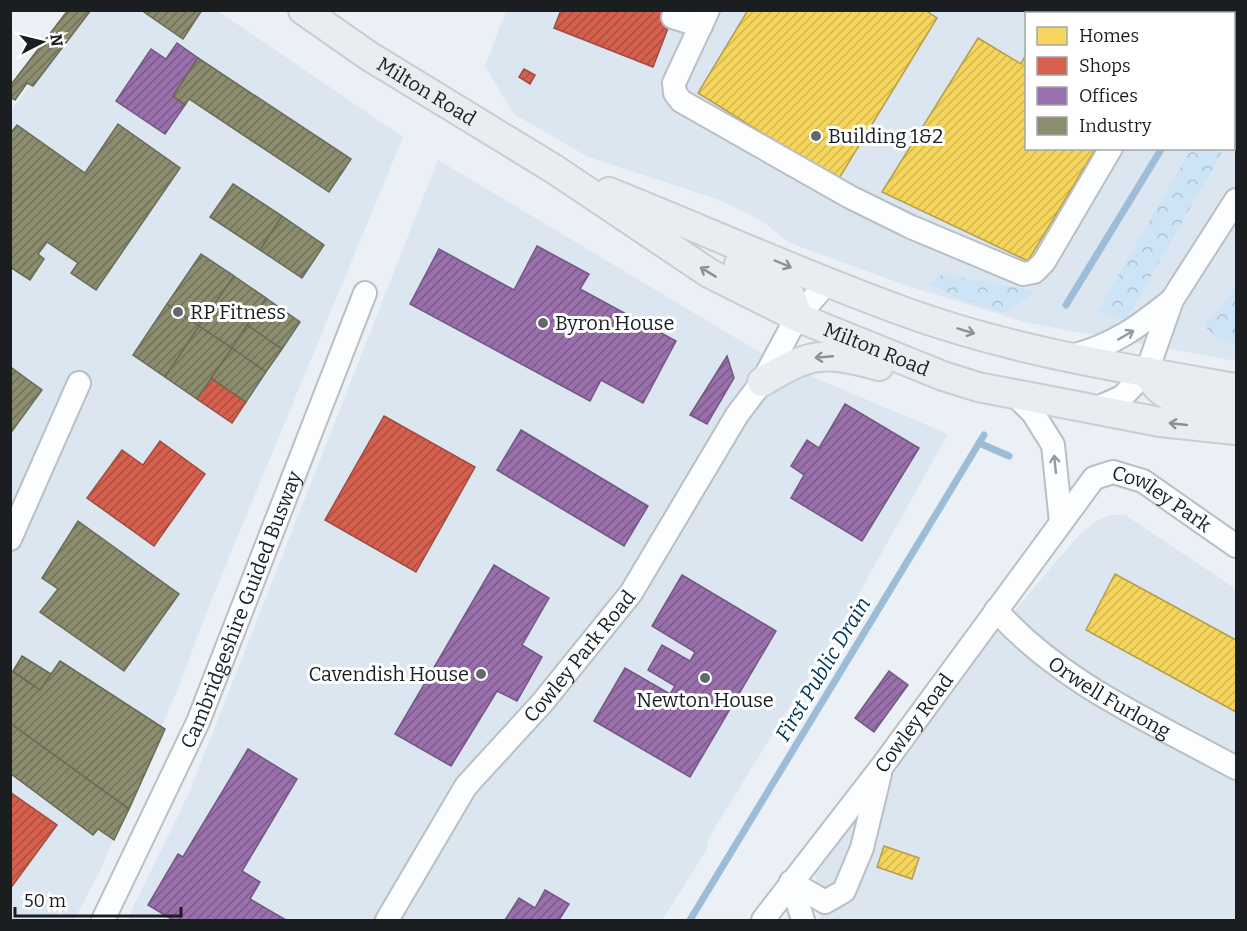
<svg xmlns="http://www.w3.org/2000/svg" width="1247" height="931" viewBox="0 0 1247 931" font-family="Bitter,serif">
  <style>
    .built { fill: #dbe6f1; fill-rule: evenodd }
    .grass { fill: url(#grass-dots) }
    .forest { fill: url(#forest-crowns) }
    .homes { fill: url(#homes-hatch); stroke: #b49e4a; stroke-width: 1.5 }
    .shops { fill: url(#shops-hatch); stroke: #9e4c40; stroke-width: 1.5 }
    .offices { fill: url(#offices-hatch); stroke: #735782; stroke-width: 1.5 }
    .industry { fill: url(#industry-hatch); stroke: #6a6b57; stroke-width: 1.5 }
    .lines { fill: none; stroke-linecap: round; stroke-linejoin: round }
    .stream { stroke: #9cbcd7; stroke-width: 7 }
    .minor-casing { stroke: #bbbfc2; stroke-width: 26 }
    .major-casing { stroke: #cacccf; stroke-width: 32 }
    .minor { stroke: #fcfdfe; stroke-width: 22 }
    .major { stroke: #e8edf2; stroke-width: 28 }
    .oneway { stroke: #8b9094 }
    .oneway2 { stroke: #96999b }
    .poi-dot { fill: #63686b; stroke: #fff; stroke-width: 2 }
    .labels { text-anchor: middle; stroke-width: 6; stroke-linejoin: round; paint-order: stroke }
    .street-label { font-size: 20px; fill: #1a1e21; stroke: #fff }
    .poi-label { font-size: 20px; fill: #1a1e21; stroke: #fff; text-anchor: start }
    .water-label { font-size: 21px; font-style: italic; fill: #01375b; stroke: #fff }
  </style>
  <defs>
    <pattern id="grass-dots" width="8" height="8" patternUnits="userSpaceOnUse" patternTransform="scale(1.5)"><rect width="8" height="8" fill="#cde3f6"/><path d="M2 2h.1M6 6h.1" fill="none" stroke="#afc2d3" stroke-width="1.8" stroke-linecap="round"/></pattern>
    <pattern id="forest-crowns" width="20" height="18" patternUnits="userSpaceOnUse" patternTransform="scale(1.5)"><rect width="20" height="18" fill="#cde3f6"/><path d="M2 6a3 3 0 1 1 6 0M12 15a3 3 0 1 1 6 0" fill="none" stroke="#afc2d3"/></pattern>
    <pattern id="homes-hatch" width="6" height="6" patternUnits="userSpaceOnUse" patternTransform="scale(1.5)"><rect width="6" height="6" fill="#f6d55c"/><path d="M-1 1l2-2M0 6l6-6M5 7l2-2" fill="none" stroke="#d2b650"/></pattern>
    <pattern id="shops-hatch" width="6" height="6" patternUnits="userSpaceOnUse" patternTransform="scale(1.5)"><rect width="6" height="6" fill="#d6604d"/><path d="M-1 1l2-2M0 6l6-6M5 7l2-2" fill="none" stroke="#ad4f40"/></pattern>
    <pattern id="offices-hatch" width="6" height="6" patternUnits="userSpaceOnUse" patternTransform="scale(1.5)"><rect width="6" height="6" fill="#9970ab"/><path d="M-1 1l2-2M0 6l6-6M5 7l2-2" fill="none" stroke="#7c5b8b"/></pattern>
    <pattern id="industry-hatch" width="6" height="6" patternUnits="userSpaceOnUse" patternTransform="scale(1.5)"><rect width="6" height="6" fill="#8c8c6e"/><path d="M-1 1l2-2M0 6l6-6M5 7l2-2" fill="none" stroke="#72725a"/></pattern>
  </defs>
  <rect width="100%" height="100%" fill="#eaf0f5"/>
  <!-- built -->
  <path class="built" d="M87,11h131l185,126 -190,459 -33,87 -80,188 -26,49h-63l-1,-808z
    M506,11h730v350l-208,-38 -123,-38 -115,-42 -31,-24 -42,-20 -129,-42 -74,-43 -29,-48zM1026,14h208v134h-208z
    M438,160l335,200 175,74 -99,177 -140,226 -3,14 -44,69h-535l62,-127z
    M1113,515h12l111,74v331h-416l-6,-56 140,-182 125,-147 22,-17z"/>
  <!-- grass -->
  <path class="grass" d="M1128,11h53l4,2h-52z"/>
  <!-- forest -->
  <path class="forest" d="M1191,149h33l-98,171 -29,-8z
    M942,274l94,17 -30,22 -52,-16 -24,-13z
    M1236,286v59l-21,-8 -12,-13 17,-15z"/>
  <!-- homes -->
  <path class="homes" d="M748,10h177l12,8 -99,162 -140,-87z
    M978,38l43,26 5,-10v94h70l-68,113 -146,-69z
    M1115,574l121,66v72l-150,-82z
    M884,846l35,12 -7,21 -35,-12z"/>
  <!-- shops -->
  <path class="shops" d="M561,10h114l-22,57 -99,-39z
    M524,69l11,6 -5,9 -11,-7z
    M211,378l35,24 -14,21 -35,-24z
    M384,416l91,51 -59,105 -91,-52z
    M160,441l45,33 -51,72 -67,-48 35,-48 21,15z
    M10,792l47,33 -47,64z"/>
  <!-- offices -->
  <path class="offices" d="M177,43l21,15 -25,38 12,9 -20,29 -49,-33 35,-52 15,10z
    M537,246l52,28 -9,15 96,52 -33,62 -42,-23 -11,21 -180,-97 29,-55 75,41z
    M727,356l7,22 -27,46 -17,-9z
    M845,404l74,44 -57,93 -71,-43 13,-23 -13,-9 16,-26 12,8z
    M521,430l127,76 -24,40 -127,-76z
    M494,565l55,33 -27,47 20,12 -25,44 -20,-10 -46,75 -56,-32z
    M682,575l94,56 -86,146 -96,-56 31,-53 45,26 5,-8 -27,-16 14,-25 28,16 5,-9 -43,-26z
    M889,671l19,14 -34,47 -19,-14z
    M248,749l49,30 -55,92 18,11 -10,17 36,21h-113l-25,-15 30,-51 5,3z
    M545,890l24,14 -10,16h-54l14,-22 16,10z"/>
  <!-- industry -->
  <path class="industry" d="M68,10h23l-58,76 -6,-3 -12,17 -5,-3v-11z
    M141,10h61l-19,29z
    M198,58l153,101 -22,33 -140,-93 -4,6 -12,-9z
    M118,124l62,44 -84,122 -25,-17 7,-10 -31,-21 -9,12 6,5 -14,21 -20,-13v-133l7,-9 68,48z
    M233,184l49,32 -22,34 -50,-33z
    M282,216l42,29 -22,33 -42,-28z
    M201,254l33,22 -35,50 -32,-22z
    M234,276l32,22 -34,50 -33,-22z
    M266,298l34,24 -18,27 -35,-24z
    M167,304l32,22 -34,51 -32,-22z
    M247,325l35,24 -16,23 -34,-24z
    M199,326l33,22 -35,51 -32,-22z
    M232,348l34,24 -20,30 -35,-24z
    M12,368l30,22 -32,44v-64z
    M78,521l101,73 -55,77 -84,-59 18,-23 -16,-11z
    M22,656l29,18 -11,16 -27,-19z
    M60,661l105,68 -36,80 -119,-86v-53l30,20z
    M10,723l119,86 -15,31 -16,-11 -5,6 -83,-62z"/>
  <g class="lines">
    <!-- stream -->
    <path class="stream" d="M1066,305l96,-157
      M979,443l30,13
      M690,920l294,-485"/>
    <defs>
      <g id="minor">
        <path d="M708,10l-34,73 1,10 6,8 169,96 61,30 112,47 11,-2 10,-10 67,-114"/>
        <path d="M1057,10l6,4"/>
        <path d="M1106,14l2,-4"/>
        <path d="M673,17l28,9"/>
        <path d="M1072,356c42,-11 66,-29 100,-56"/>
        <path d="M1013,393l20,20 20,32 8,77"/>
        <path d="M1095,409l27,-12 25,-26 25,-71 64,-100"/>
        <path d="M10,539l69,-156"/>
        <path id="s1" d="M996,610c64,73 157,112 240,158"/>
        <path d="M791,882l34,20 19,-11 18,-43 18,-74"/>
        <path d="M791,882l12,38"/>
        <path id="s2" d="M103,920l95,-198 167,-429"/>
        <path id="s3" d="M387,920l79,-134 76,-83 89,-110 106,-178 25,-33 35,-65 31,-35"/>
        <path id="s4" d="M763,920l120,-155 211,-287 19,-6 30,9 93,65"/>
      </g>
      <g id="major">
        <path id="s5" d="M303,10l66,46 185,113 155,104 88,44 146,59 35,11 182,35 76,8"/>
        <path d="M609,192c100,40 198,85 299,121 105,38 219,56 328,75"/>
        <path d="M739,264c29,14 53,17 58,53"/>
        <path d="M1147,371c13,31 48,36 79,41"/>
        <path d="M762,382c49,-30 62,-31 117,-16"/>
      </g>
    </defs>
    <!-- minor casing -->
    <use href="#minor" class="minor-casing"/>
    <!-- major casing -->
    <use href="#major" class="major-casing"/>
    <!-- minor -->
    <use href="#minor" class="minor"/>
    <!-- major -->
    <use href="#major" class="major"/>
  </g>
  <!-- one-way arrows -->
  <defs><path id="oneway-shaft" d="M-6 0H5M1.5-3L5.5 0L1.5 3" fill="none" stroke-width="1.6" stroke-linecap="round" stroke-linejoin="round" transform="scale(1.5)"/></defs>
  <g class="oneway">
    <use href="#oneway-shaft" transform="translate(783 264) rotate(23)"/>
    <use href="#oneway-shaft" transform="translate(708 272) rotate(-149)"/>
    <use href="#oneway-shaft" transform="translate(966 331) rotate(17)"/>
    <use href="#oneway-shaft" transform="translate(824 357) rotate(175)"/>
    <use href="#oneway-shaft" transform="translate(1178 424) rotate(-174)"/>
  </g>
  <g class="oneway2">
    <use href="#oneway-shaft" transform="translate(1126 335) rotate(-30)"/>
    <use href="#oneway-shaft" transform="translate(1055 464) rotate(-96)"/>
  </g>
  <!-- markers -->
  <g class="poi-dot">
    <circle cx="816" cy="136" r="6"/>
    <circle cx="178" cy="312" r="6"/>
    <circle cx="543" cy="323" r="6"/>
    <circle cx="481" cy="674" r="6"/>
    <circle cx="705" cy="678" r="6"/>
  </g>
  <g class="labels">
    <!-- street labels -->
    <g class="street-label">
      <text dy="7" stroke="none"><textPath href="#s5" startOffset="148">Milton Road</textPath></text>
      <text dy="7" stroke="none"><textPath href="#s5" startOffset="668">Milton Road</textPath></text>
      <text dy="7" stroke="none"><textPath href="#s4" startOffset="628">Cowley Park</textPath></text>
      <text dy="7" stroke="none"><textPath href="#s2" startOffset="340">Cambridgeshire Guided Busway</textPath></text>
      <text dy="7" stroke="none"><textPath href="#s3" startOffset="328">Cowley Park Road</textPath></text>
      <text dy="7" stroke="none"><textPath href="#s1" startOffset="144">Orwell Furlong</textPath></text>
      <text dy="7" stroke="none"><textPath href="#s4" startOffset="248">Cowley Road</textPath></text>
    </g>
    <!-- poi labels -->
    <g class="poi-label">
      <text x="828" y="143">Building 1&amp;2</text>
      <text x="190" y="319">RP Fitness</text>
      <text x="555" y="330">Byron House</text>
      <text x="469" y="681" text-anchor="end">Cavendish House</text>
      <text x="705" y="707" text-anchor="middle">Newton House</text>
    </g>
    <!-- water labels -->
    <g class="water-label">
      <text transform="translate(823 669) rotate(-59)" y="7">First Public Drain</text>
    </g>
  </g>
  <!-- border -->
  <rect width="1247" height="931" fill="none" stroke="#1a1e21" stroke-width="24"/>
  <!-- legend -->
  <rect x="1025" y="12" width="210" height="138" fill="#ffffff" stroke="#a3a5a6" stroke-width="1.5"/>
  <rect x="1037" y="27" width="30" height="18" fill="#f6d55c" stroke="#a3a5a6" stroke-width="1.5"/>
  <text x="1079" y="42" font-size="18" fill="#1a1e21">Homes</text>
  <rect x="1037" y="57" width="30" height="18" fill="#d6604d" stroke="#a3a5a6" stroke-width="1.5"/>
  <text x="1079" y="72" font-size="18" fill="#1a1e21">Shops</text>
  <rect x="1037" y="87" width="30" height="18" fill="#9970ab" stroke="#a3a5a6" stroke-width="1.5"/>
  <text x="1079" y="102" font-size="18" fill="#1a1e21">Offices</text>
  <rect x="1037" y="117" width="30" height="18" fill="#8c8c6e" stroke="#a3a5a6" stroke-width="1.5"/>
  <text x="1079" y="132" font-size="18" fill="#1a1e21">Industry</text>
  <!-- north arrow -->
  <g transform="translate(42 42) rotate(83)" stroke="#ffffff" stroke-width="4.5" paint-order="stroke">
  <path d="M0-4.5L10 22L0 15L-10 22Z" fill="#1a1e21"/>
  <text y="-9" font-size="16" font-weight="bold" text-anchor="middle" fill="#1a1e21">N</text>
  </g>
  <!-- scale -->
  <path d="M15 907v9h166v-9" fill="none" stroke="#1a1e21" stroke-width="3"/>
  <text x="24" y="907" font-size="18" fill="#1a1e21" stroke="#ffffff" stroke-width="4.5" paint-order="stroke">50 m</text>
</svg>
